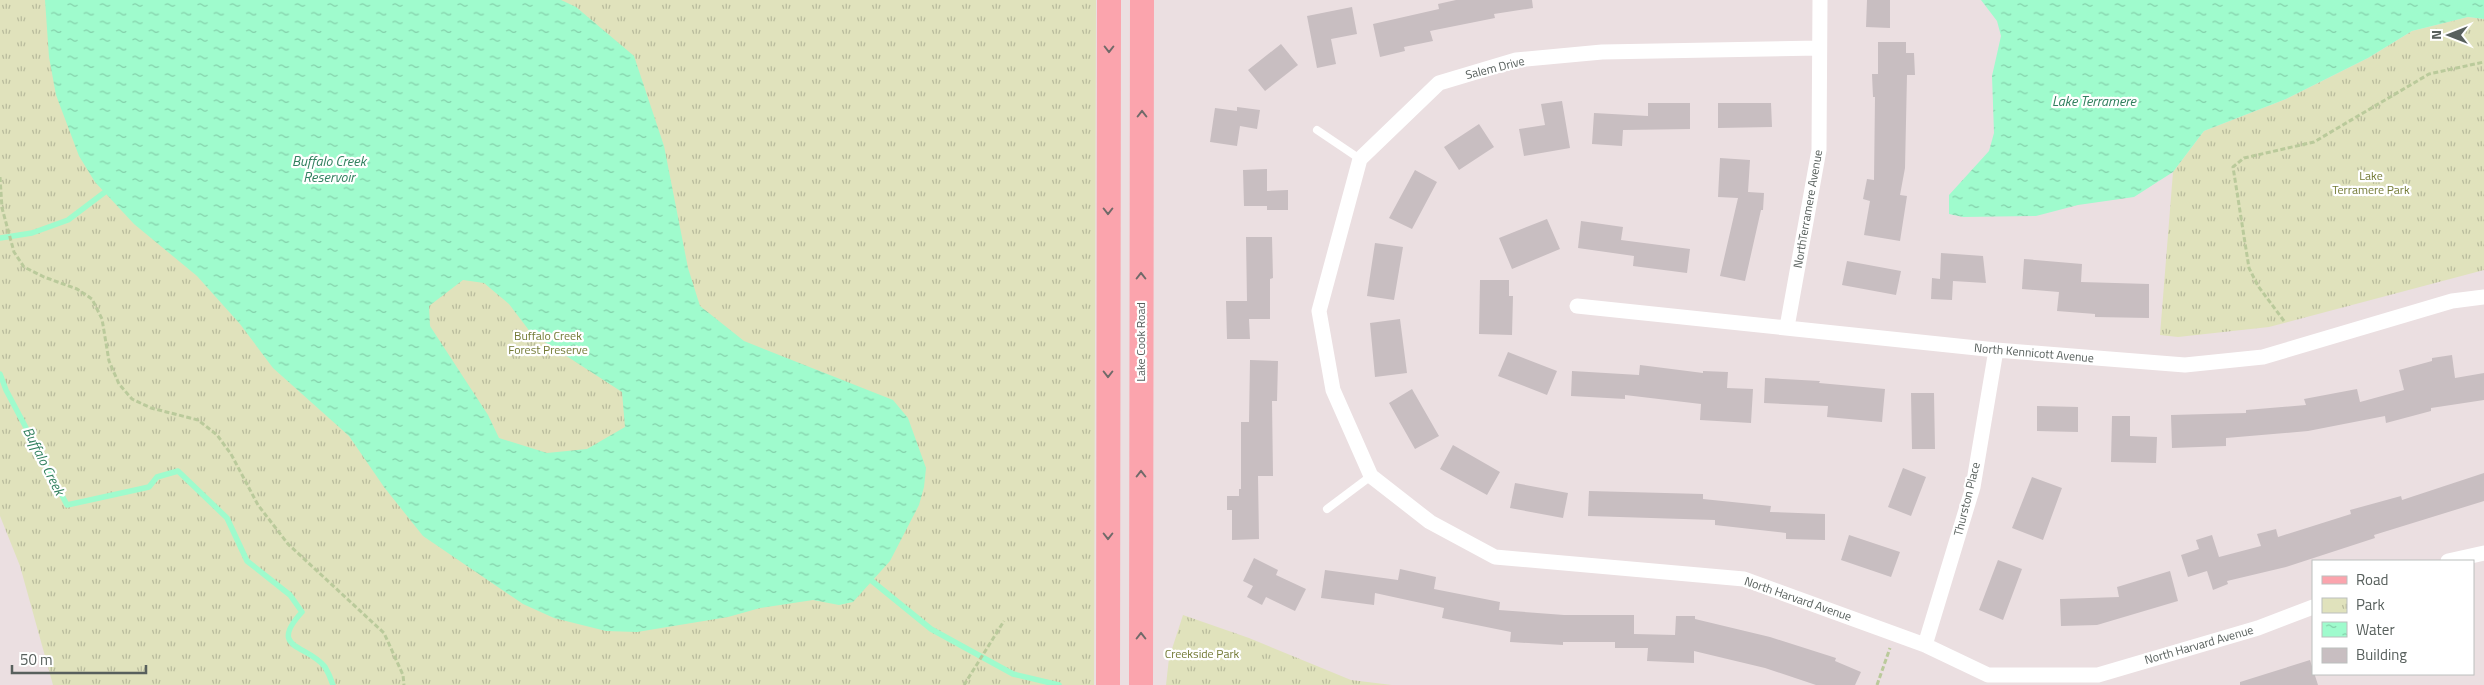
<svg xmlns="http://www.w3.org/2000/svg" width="2484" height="685" viewBox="0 0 2484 685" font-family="'Titillium Web',sans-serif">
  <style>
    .park { fill: url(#park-tufts) }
    .water { fill: url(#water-ripples); fill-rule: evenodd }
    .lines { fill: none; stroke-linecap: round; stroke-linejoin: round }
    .stream { stroke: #9ffbcd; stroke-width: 5.5 }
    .building { fill: #c8bec1 }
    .path { stroke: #baca9b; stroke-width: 3; stroke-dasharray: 5 2.5; stroke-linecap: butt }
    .lane { stroke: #fff; stroke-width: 8 }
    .street { stroke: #fff; stroke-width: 15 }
    .primary { stroke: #fba4ad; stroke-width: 24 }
    .oneway { stroke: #706a69 }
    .labels { text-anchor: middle; stroke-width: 4.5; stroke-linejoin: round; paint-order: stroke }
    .street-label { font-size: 12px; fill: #58605d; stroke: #fff }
    .park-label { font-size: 12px; fill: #737a35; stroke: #fff }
    .water-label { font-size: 14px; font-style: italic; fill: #32805f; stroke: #fff }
  </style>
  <defs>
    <pattern id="park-tufts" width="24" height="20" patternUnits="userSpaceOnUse" patternTransform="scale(1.25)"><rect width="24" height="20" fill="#e0e2bc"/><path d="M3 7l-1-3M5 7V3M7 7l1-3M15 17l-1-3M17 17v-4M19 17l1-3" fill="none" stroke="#b8bb9c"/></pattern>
    <pattern id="water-ripples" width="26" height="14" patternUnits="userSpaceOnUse" patternTransform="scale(1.25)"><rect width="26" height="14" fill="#9ffbcd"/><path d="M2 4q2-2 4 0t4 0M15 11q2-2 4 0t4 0" fill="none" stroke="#84cfaa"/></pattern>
  </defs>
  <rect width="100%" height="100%" fill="#ebdfe1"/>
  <!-- park -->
  <path class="park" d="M0,0h1096l-2,685h-1041l-33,-119 -20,-50z
    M2468,17l16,2v251l-215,57 -91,10 -18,-2 13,-163 31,-41 82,-32 82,-41 44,-27z
    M1183,615l66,23 102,42 41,5h-226l3,-27z"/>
  <!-- water -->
  <path class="water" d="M45,0h516l15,7 58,49 30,90 24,122 12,38 44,35 149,59 15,18 18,50 -2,19 -5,18 -29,56 -37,41 -14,3 -26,-5 -53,8 -32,9 -91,15 -31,-1 -52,-13 -31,-14 -100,-68 -39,-49 -35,-51 -76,-68 -33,-44 -43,-48 -63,-52 -39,-42 -16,-26 -23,-61 -7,-38zM463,280l21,3 25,21 22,29 91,59 3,35 -38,22 -40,4 -48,-15 -11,-23 -58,-89 -1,-20z
    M1981,0h503v19l-16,-2 -56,14 -44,27 -82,41 -82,32 -31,41 -39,25 -56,8 -42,11 -73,1 -14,-3v-19l40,-44 5,-18 -2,-57 9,-40 -4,-15z"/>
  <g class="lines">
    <!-- stream -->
    <path class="stream" d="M0,238l32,-5 36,-13 37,-28
      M0,374l6,16 61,115 82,-18 8,-10 21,-6 49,47 20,43 43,34 12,17c-35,38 6,32 23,55 3,5 6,12 8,18
      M872,581l59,48 82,45 46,11"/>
  </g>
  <!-- building -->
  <path class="building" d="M1456,0h76l1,8 -39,6 1,4 -65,13 3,10 -29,6 1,4 -25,6 -7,-33 66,-15 -1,-5z
    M1867,0h23v28l-24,-1z
    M1352,7l5,27 -26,5 5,25 -19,4 -10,-52z
    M1878,42h28v11h8l1,22h-8l-2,93 -5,27 7,1 -7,45 -36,-6 6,-34 -7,-2 4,-20 7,1 1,-83h-2l-1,-23h6z
    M1281,44l17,21 -33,26 -17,-21z
    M1562,101l8,47 -46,8 -5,-27 26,-4 -4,-21z
    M1648,103h42v26l-67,1 -1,16 -30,-2 2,-31 54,3z
    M1718,103h53l1,24 -54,1z
    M1237,107l23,3 -3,19 -17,-3 -3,20 -27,-4 5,-34 22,3z
    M1479,124l15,23 -35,23 -15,-23z
    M1720,158l30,2 -2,32 16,1 -1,17h-2l-16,71 -25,-5 18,-78 -20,-1z
    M1267,169v22l21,-1v20h-21v-4h-23l-1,-36z
    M1415,170l22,12 -25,47 -23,-11z
    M1547,219l13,30 -48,20 -13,-31z
    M1581,221l42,6 -2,13 69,9 -3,24 -54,-7 1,-10 -56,-8z
    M1246,237h26l1,41 -3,1v40h-21l1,20h-23l-1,-38h21z
    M1375,243l28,4 -9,53 -27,-4z
    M1941,253l42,3 3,27 -33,-2 -1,19 -21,-1 1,-21 8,1z
    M2024,259l58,5 -1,18 68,2v34l-54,-1v-3l-38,-3 2,-19 -37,-3z
    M1847,261l54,10 -5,24 -54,-10z
    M1480,280h29v16h4l-1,39 -33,-1z
    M1400,319l7,54 -32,4 -5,-54z
    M1508,352l49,19 -10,24 -49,-19z
    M2452,355l3,23 29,-5v27l-53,8v3l-45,12 -1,-7 -77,15 -82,7v8l-54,2 -1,-33 75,-2v-3l60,-5 -2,-6 53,-10 3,13 44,-12 -5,-20 33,-9v-3z
    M1250,360l28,1 -1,40h-5l1,75h-15l1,63 -27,1v-30h-5v-14h12v-7h2v-67h8z
    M1640,365l63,8v-2l25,1 -1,16 26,1 -2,34 -51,-3 1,-16 -76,-9v4l-54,-3 1,-25 67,4z
    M1765,378l55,3 -1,2 66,6 -3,33 -55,-5 1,-11 -64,-3z
    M1412,389l27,47 -24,13 -26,-46z
    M1911,393h23l1,56h-23z
    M2037,406l41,1v25l-41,-1z
    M2112,416h18v20l27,1 -1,26 -45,-1z
    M1453,445l47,27 -13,23 -47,-26z
    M1903,468l23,9 -15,39 -23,-9z
    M2484,473v28l-110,34 1,3 -89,29 -59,14 1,3 -15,6 -6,-19 -19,6 -7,-22 18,-6 -3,-9 16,-5 7,22 42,-11 -4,-12 19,-5 2,8 73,-23 -1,-4 51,-14 1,4z
    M2032,477l30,11 -19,52 -31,-12z
    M1515,483l53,10 -5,25 -53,-10z
    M1589,491l114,3v5l68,7 -1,6 55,2v26l-39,-1v-6l-71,-8v-5l-127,-4z
    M1849,535l51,17 -9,25 -50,-17z
    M1254,558l24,12 -2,5 30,14 -11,22 -29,-14 -4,8 -15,-8 6,-11 -10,-5z
    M1998,560l24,9 -19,51 -24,-10z
    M1400,569l36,8 -2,12 66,13 -1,8 65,5h70v19l41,1 1,-19h19v3l75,18 66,21 -1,3 26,11 -6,13h-39l-51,-17 -71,-17v12l-47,-2 1,-13h-33v-6h-52v3l-53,-3 1,-10 -69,-14 2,-10 -69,-15 -1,12 -53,-7 4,-28 73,10z
    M2170,571l8,30 -81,24 -36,1 -1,-27 59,-2 -2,-10z
    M2310,660l8,25h-78v-3z"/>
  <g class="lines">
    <!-- path -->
    <path class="path" d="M0,177l2,31 12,44 10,15 20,10 33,12 15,10 10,20 7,42 10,23 13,15 19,9 47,12 19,15 14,19 27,51 30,39 96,89 19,42 1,10
      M2284,321l-26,-35 -9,-18 -16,-101 11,-9 70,-16 115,-68 55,-12
      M964,685l40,-64
      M1877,685l13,-37"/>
    <!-- lane -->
    <path class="lane" d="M1317,130l43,29
      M1327,509l44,-33"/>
    <!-- street -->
    <path class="street" d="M1819,48l-217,4 -86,8 -77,23 -79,76 -41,152 14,79 38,86 59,46 65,35 249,22 181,66 63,30h110l160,-47 55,-21
      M1577,306l419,44 189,15 78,-8 189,-56 32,-4
      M1787,327l32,-177 1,-150
      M2448,561l36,-8
      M1925,645l48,-158 23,-137"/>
    <!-- primary -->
    <path class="primary" d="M1108,685l1,-685
      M1141,685l1,-685"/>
  </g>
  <!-- one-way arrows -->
  <defs><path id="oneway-chevron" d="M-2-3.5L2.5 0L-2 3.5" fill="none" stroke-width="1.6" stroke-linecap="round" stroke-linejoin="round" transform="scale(1.25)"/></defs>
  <g class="oneway">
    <use href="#oneway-chevron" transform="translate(1109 49) rotate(90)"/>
    <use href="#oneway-chevron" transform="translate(1142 114) rotate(-90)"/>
    <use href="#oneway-chevron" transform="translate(1108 211) rotate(90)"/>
    <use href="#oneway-chevron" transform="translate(1141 276) rotate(-90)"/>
    <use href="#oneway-chevron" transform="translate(1108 374) rotate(90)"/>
    <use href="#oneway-chevron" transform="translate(1141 474) rotate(-90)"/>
    <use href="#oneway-chevron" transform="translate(1108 536) rotate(90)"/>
    <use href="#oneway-chevron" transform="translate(1141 636) rotate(-90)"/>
  </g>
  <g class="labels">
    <!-- street labels -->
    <g class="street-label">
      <text transform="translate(1495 68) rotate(-14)" y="4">Salem Drive</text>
      <text transform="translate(1808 209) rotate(-80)" y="4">NorthTerramere Avenue</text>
      <text transform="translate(1141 342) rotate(-90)" y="4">Lake Cook Road</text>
      <text transform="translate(2034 353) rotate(5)" y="4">North Kennicott Avenue</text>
      <text transform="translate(1967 499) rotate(-76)" y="4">Thurston Place</text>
      <text transform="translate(1798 599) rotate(19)" y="4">North Harvard Avenue</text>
      <text transform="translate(2199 645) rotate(-16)" y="4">North Harvard Avenue</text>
    </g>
    <!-- park labels -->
    <g class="park-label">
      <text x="2371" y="180">Lake<tspan x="2371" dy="14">Terramere Park</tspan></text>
      <text x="548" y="340">Buffalo Creek<tspan x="548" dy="14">Forest Preserve</tspan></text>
      <text x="1202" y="658">Creekside Park</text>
    </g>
    <!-- water labels -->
    <g class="water-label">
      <text x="2094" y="106">Lake Terramere</text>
      <text x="329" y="166">Buffalo Creek<tspan x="329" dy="16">Reservoir</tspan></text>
      <text transform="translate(44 461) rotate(63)" y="5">Buffalo Creek</text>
    </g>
  </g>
  <!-- legend -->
  <rect x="2312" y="560" width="162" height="115" fill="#ffffff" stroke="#bcbfbe"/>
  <rect x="2322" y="576" width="25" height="8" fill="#fba4ad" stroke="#bcbfbe"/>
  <text x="2356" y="585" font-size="15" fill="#58605d">Road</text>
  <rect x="2322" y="598" width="25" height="15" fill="url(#park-tufts)" stroke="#bcbfbe"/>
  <text x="2356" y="610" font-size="15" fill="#58605d">Park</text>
  <rect x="2322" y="622" width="25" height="15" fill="url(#water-ripples)" stroke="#bcbfbe"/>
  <text x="2356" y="635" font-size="15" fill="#58605d">Water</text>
  <rect x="2322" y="648" width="25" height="15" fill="#c8bec1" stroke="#bcbfbe"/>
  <text x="2356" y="660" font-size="15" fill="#58605d">Building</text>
  <!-- north arrow -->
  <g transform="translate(2449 35) rotate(270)" stroke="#ffffff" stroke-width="4" paint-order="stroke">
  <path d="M0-4L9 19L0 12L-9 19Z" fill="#58605d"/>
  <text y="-8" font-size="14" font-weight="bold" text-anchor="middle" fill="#58605d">N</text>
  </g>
  <!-- scale -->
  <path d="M12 665v8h134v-8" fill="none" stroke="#58605d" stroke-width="2.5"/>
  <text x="20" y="665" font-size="15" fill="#58605d" stroke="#ffffff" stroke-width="4" paint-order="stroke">50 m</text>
</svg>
